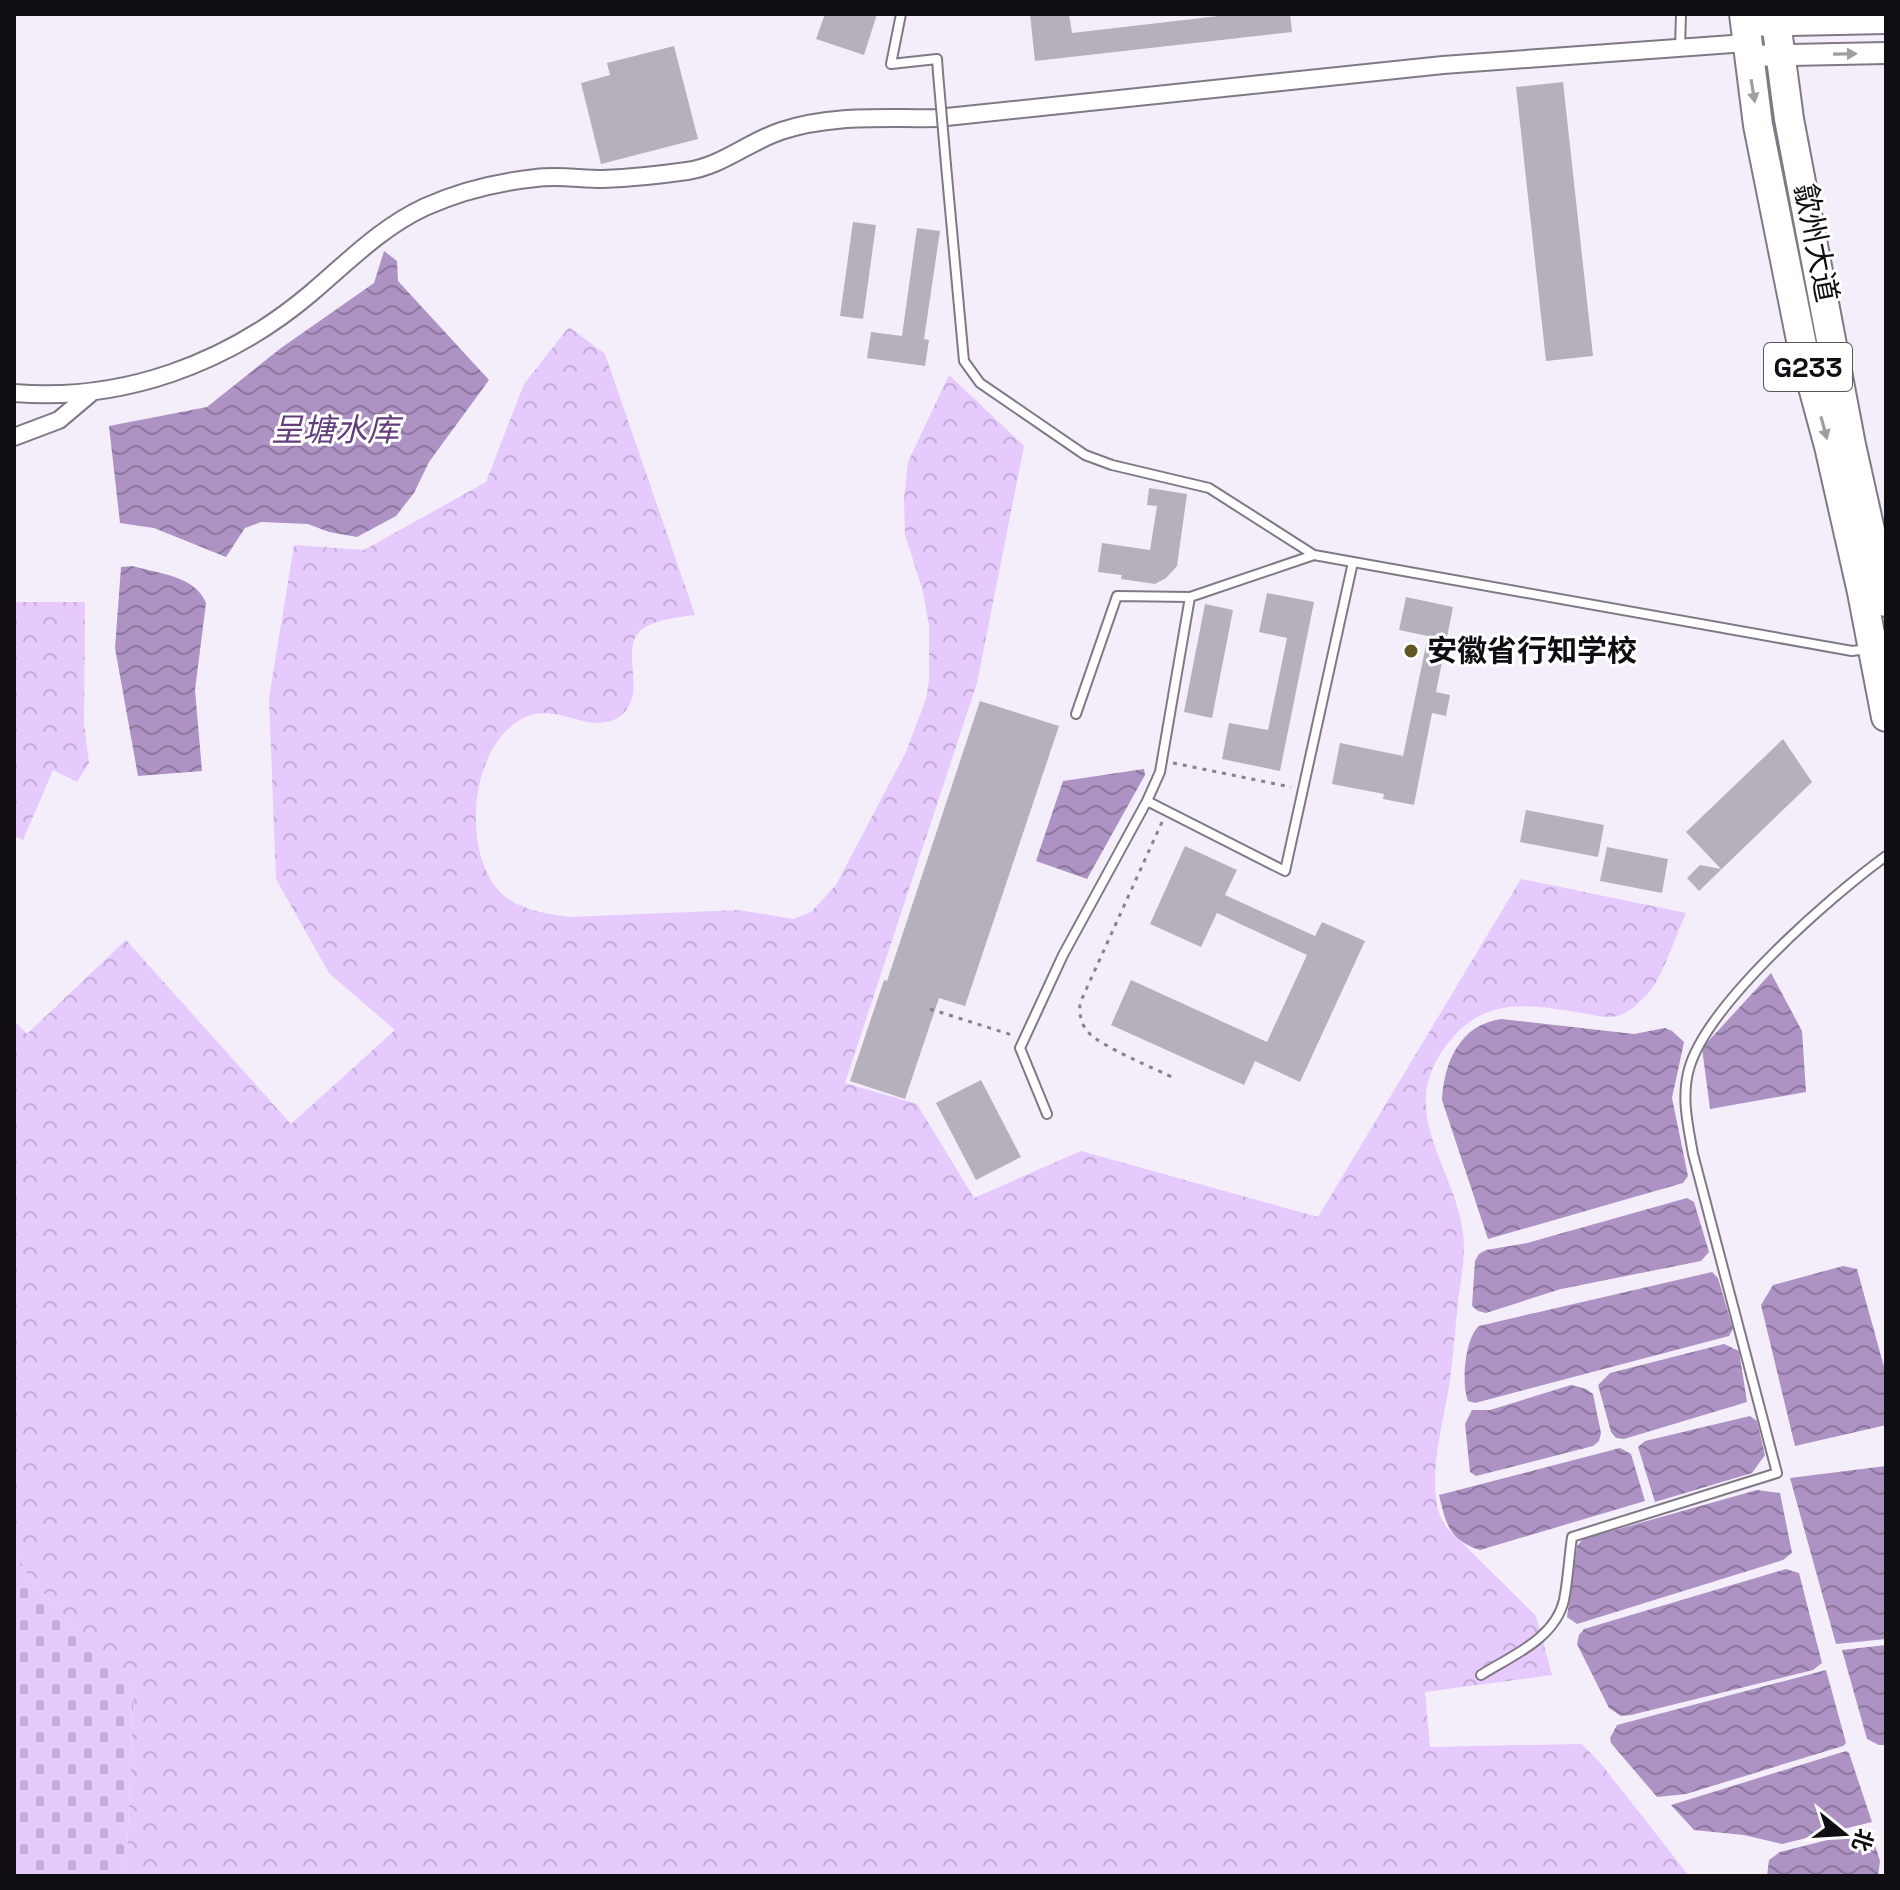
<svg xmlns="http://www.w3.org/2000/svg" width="1900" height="1890" viewBox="0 0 1900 1890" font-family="'Space Grotesk','Noto Sans SC',sans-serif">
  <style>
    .forest { fill: url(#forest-crowns) }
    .cemetery { fill: url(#cemetery-stones) }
    .water { fill: url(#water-waves) }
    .building { fill: #b6b0bc }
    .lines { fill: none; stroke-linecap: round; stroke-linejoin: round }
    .service-casing { stroke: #807985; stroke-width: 12 }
    .minor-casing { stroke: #807985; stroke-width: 20 }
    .tertiary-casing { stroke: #807985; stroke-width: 24 }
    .trunk-casing { stroke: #807985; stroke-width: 32 }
    .path { stroke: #87828b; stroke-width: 3; stroke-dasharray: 4 6; stroke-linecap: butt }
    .service { stroke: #fff; stroke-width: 8 }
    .minor { stroke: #fff; stroke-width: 16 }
    .tertiary { stroke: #fff; stroke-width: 20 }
    .trunk { stroke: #fff; stroke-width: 28 }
    .service-bridge-casing { stroke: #807985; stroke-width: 12; stroke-linecap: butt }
    .service-bridge { stroke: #fff; stroke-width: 8 }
    .oneway { fill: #9f9fa0 }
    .poi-dot { fill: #605724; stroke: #fff; stroke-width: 3 }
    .labels { text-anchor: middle; stroke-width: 6; stroke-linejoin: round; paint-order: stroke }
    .shield { fill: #fff; stroke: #585659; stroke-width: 2 }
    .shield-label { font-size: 28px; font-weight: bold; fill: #100e12 }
    .street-label { font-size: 30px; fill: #100e12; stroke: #fff }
    .poi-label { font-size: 30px; font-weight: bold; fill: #100e12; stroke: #fff; text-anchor: start }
    .water-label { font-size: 32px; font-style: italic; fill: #623d7c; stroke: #fff }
  </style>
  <defs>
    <pattern id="forest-crowns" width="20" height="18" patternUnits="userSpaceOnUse" patternTransform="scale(2)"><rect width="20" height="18" fill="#e6c9fd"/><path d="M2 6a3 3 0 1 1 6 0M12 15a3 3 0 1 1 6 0" fill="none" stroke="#c4abd8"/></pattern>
    <pattern id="cemetery-stones" width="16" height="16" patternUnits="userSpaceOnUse" patternTransform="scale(2)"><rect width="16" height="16" fill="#e6c9fd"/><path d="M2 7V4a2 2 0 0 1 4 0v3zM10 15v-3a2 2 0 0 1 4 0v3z" fill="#c4abd8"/></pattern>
    <pattern id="water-waves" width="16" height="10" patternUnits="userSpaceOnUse" patternTransform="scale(2)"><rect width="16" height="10" fill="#ad92c3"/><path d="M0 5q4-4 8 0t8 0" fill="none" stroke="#8b769d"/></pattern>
  </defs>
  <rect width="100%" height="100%" fill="#f4edfa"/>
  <!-- forest -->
  <path class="forest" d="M569,327l36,27 90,261c-20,3 -58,5 -62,29 -3,15 2,33 0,49 -1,7 -5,16 -10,21 -30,25 -65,-13 -98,3 -56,27 -65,136 -23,177 18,16 45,20 68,23l169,-7 54,9 18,-7 25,-27 70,-133 20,-53 3,-18v-56l-7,-37 -17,-53 -1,-36 4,-37 41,-87 75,71 -47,237 -132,400 72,21 57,94 107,-47 237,66 203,-338 165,34c-9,20 -23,61 -35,77 -7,8 -19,20 -28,24 -13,6 -28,1 -41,-1 -49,-8 -93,-17 -129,24 -67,77 11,133 11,211 0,18 -4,36 -6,54 -3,28 -5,57 -9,84 -6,38 -27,110 -2,142l89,88 16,59 -127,17 5,55 152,-3 20,21 87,111h-1563l8,-192 -36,-21 -43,-58 -23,-24 -18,-29v-531l13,13 99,-94 165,184 104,-94 -66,-57 -53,-94 -7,-181 25,-153 70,5 122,-68 38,-98z
    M14,602h71l-1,122 5,39 -12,19 -24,-12 -30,70 -9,-4z"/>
  <!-- cemetery -->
  <path class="cemetery" d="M14,1552l18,29 23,24 43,57 36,21 -8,193h-112z"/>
  <!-- water -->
  <path class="water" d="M384,251l13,10 1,20 91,99 -60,82 -15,31 -18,23 -39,21 -28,-5 -21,-8 -47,-2 -16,6 -19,29 -72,-29 -34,-5 -11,-97 98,-19 74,-59 93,-65z
    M132,566c25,7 64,10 74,37l-11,87 7,81 -64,5 -23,-128 6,-81z
    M1144,769l1,6 -58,104 -51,-18 27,-80z
    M1771,973l31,58 4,61 -96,17 -8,-61z
    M1501,1019l133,15 31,-6 7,3 12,11 -12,56 16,78 -5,7 -195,56 -46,-139c2,-38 18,-75 59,-81z
    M1687,1198l7,4 15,50 -8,9 -140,28 -75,24 -8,-2 -6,-5 3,-45 4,-7 7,-4 41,-7z
    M1843,1266l14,3 29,105v51l-91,21 -34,-141 12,-20z
    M1712,1272l6,6 15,51 -4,7 -254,67 -7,-2c-7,-18 -3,-63 11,-75z
    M1724,1344l15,7 8,51 -123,37 -8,-1 -5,-6 -13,-47 12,-12z
    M1571,1385l15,4 7,5 8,39 -2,8 -6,5 -117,30 -6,-4 -5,-48 7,-14h18z
    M1750,1416l7,5 8,34 -13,18 -97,29 -17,-55 7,-6z
    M1620,1448l11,6 14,47 -165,49c-31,-10 -34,-26 -41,-55z
    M1886,1466v173l-50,5 -46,-166z
    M1757,1490l23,3 12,60 -9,7 -206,64 -10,-7 10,-71 6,-7z
    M1786,1569l13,4 23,90 -9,7 -182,45 -10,1 -12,-8 -32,-64 2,-9 5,-6z
    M1886,1645v100h-7l-12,-6 -25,-89z
    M1826,1670l20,73 -3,3 -157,48 -29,3 -46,-54 -1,-5 7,-13z
    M1846,1751l3,2 23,69 -90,22 -38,-9 -50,-5 -23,-25z
    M1867,1830h3l10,31 -2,15h-111l2,-16 11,-8z"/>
  <!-- building -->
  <path class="building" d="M825,14h52l-13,41 -48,-16z
    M1030,14h39l3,19 164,-19h54l2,18 -257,29z
    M674,46l24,93 -97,25 -20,-81 29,-8 -3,-12z
    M1563,82l30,274 -47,5 -30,-274z
    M853,222l23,3 -13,94 -23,-3z
    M917,228l23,3 -16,108 5,1 -4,26 -58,-8 4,-26 31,4z
    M1149,488l38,6 -10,72 -11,12 -11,6 -34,-5 1,-4 -24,-3 4,-29 48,7 7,-44 -10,-1z
    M1267,593l47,9 -34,169 -58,-12 7,-36 39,7 19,-92 -28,-6z
    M1406,597l47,10 -17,85 14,3 -4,21 -14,-3 -18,92 -31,-6 1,-5 -52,-10 8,-41 63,13 25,-120 -29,-6z
    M1205,604l28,6 -21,108 -28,-6z
    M980,701l79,25 -94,280 -26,-8 -34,101 -55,-18 34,-101 3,1z
    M1783,739l29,43 -113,109 -12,-13 13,-13 21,4 -35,-37z
    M1526,810l78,15 -6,32 -78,-15z
    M1185,846l52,24 -12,25 90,41 7,-14 43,19 -65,141 -45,-21 -11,24 -133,-60 20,-45 136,62 40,-87 -90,-42 -16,34 -51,-23z
    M1607,847l61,12 -6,34 -62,-12z
    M981,1080l40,77 -45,23 -40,-77z"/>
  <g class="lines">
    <defs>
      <path id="service" d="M901,14l-10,50 46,-5 1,14
        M1680,48l1,-34
        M946,165l18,196 16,22 105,72 27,10 97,23 105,67 538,96 16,-2
        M1076,714l41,-118 73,1 124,-42
        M1147,801l138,70 68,-309
        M1047,1114l-27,-66 43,-93 84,-154 13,-29 30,-175
        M1481,1675c30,-19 74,-36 83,-75 4,-20 5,-42 8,-63l205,-64 -84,-319c-5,-29 -12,-56 -4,-85 18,-65 142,-173 197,-213"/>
      <path id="minor" d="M14,393c108,9 213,-29 296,-99 38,-32 70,-66 115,-87 35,-16 73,-25 111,-29 23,-3 44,1 67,1 28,-1 56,-4 84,-8 35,-5 61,-29 94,-40 51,-17 103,-12 156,-13l506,-53 303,-22
        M14,437l45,-17 32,-27"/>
      <path id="tertiary" d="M1744,26l142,-3
        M1748,56l138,-3"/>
      <path id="trunk" d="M1744,14l14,111 45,225 26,96 33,146 24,125
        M1775,14l14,105 62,326 35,157"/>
    </defs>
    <!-- service casing -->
    <use href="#service" class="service-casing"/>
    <!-- minor casing -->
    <use href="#minor" class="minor-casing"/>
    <!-- tertiary casing -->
    <use href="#tertiary" class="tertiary-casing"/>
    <!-- trunk casing -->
    <use href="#trunk" class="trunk-casing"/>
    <!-- path -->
    <path class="path" d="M1173,763l118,24
      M1162,822l-82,181c-1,11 1,22 9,30 13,14 67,36 87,46
      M930,1009l82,26"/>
    <!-- service -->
    <use href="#service" class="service"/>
    <!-- minor -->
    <use href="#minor" class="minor"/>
    <!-- tertiary -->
    <use href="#tertiary" class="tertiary"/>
    <!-- trunk -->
    <use href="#trunk" class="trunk"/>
    <defs>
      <path id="service-bridge" d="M938,73l8,92"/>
    </defs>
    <!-- service-bridge casing -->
    <use href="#service-bridge" class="service-bridge-casing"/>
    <!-- service-bridge -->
    <use href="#service-bridge" class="service-bridge"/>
  </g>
  <!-- one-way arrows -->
  <defs><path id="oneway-solid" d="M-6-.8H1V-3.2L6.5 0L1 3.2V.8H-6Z" transform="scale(2)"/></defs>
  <g class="oneway">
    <use href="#oneway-solid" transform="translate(1845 54) rotate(-1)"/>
    <use href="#oneway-solid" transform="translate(1753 91) rotate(81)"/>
    <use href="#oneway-solid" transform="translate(1824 428) rotate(75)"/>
  </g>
  <!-- markers -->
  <circle class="poi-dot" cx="1411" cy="651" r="8"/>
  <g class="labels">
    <!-- shield labels -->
    <rect class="shield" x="1764" y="343" width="88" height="48" rx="6"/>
    <g class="shield-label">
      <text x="1808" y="377">G233</text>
    </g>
    <!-- street labels -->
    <g class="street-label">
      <text transform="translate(1816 243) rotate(79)" y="10">歙州大道</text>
    </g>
    <!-- poi labels -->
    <g class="poi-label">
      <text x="1427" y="661">安徽省行知学校</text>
    </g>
    <!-- water labels -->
    <g class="water-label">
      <text x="335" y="441">呈塘水库</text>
    </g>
  </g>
  <!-- border -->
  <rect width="1900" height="1890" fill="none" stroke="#100e12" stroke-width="32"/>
  <!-- north arrow -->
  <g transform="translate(1844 1834) rotate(108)" stroke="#ffffff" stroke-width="6" paint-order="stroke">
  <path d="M0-6L14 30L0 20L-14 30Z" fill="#100e12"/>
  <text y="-12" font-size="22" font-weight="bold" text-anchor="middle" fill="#100e12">北</text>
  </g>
</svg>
